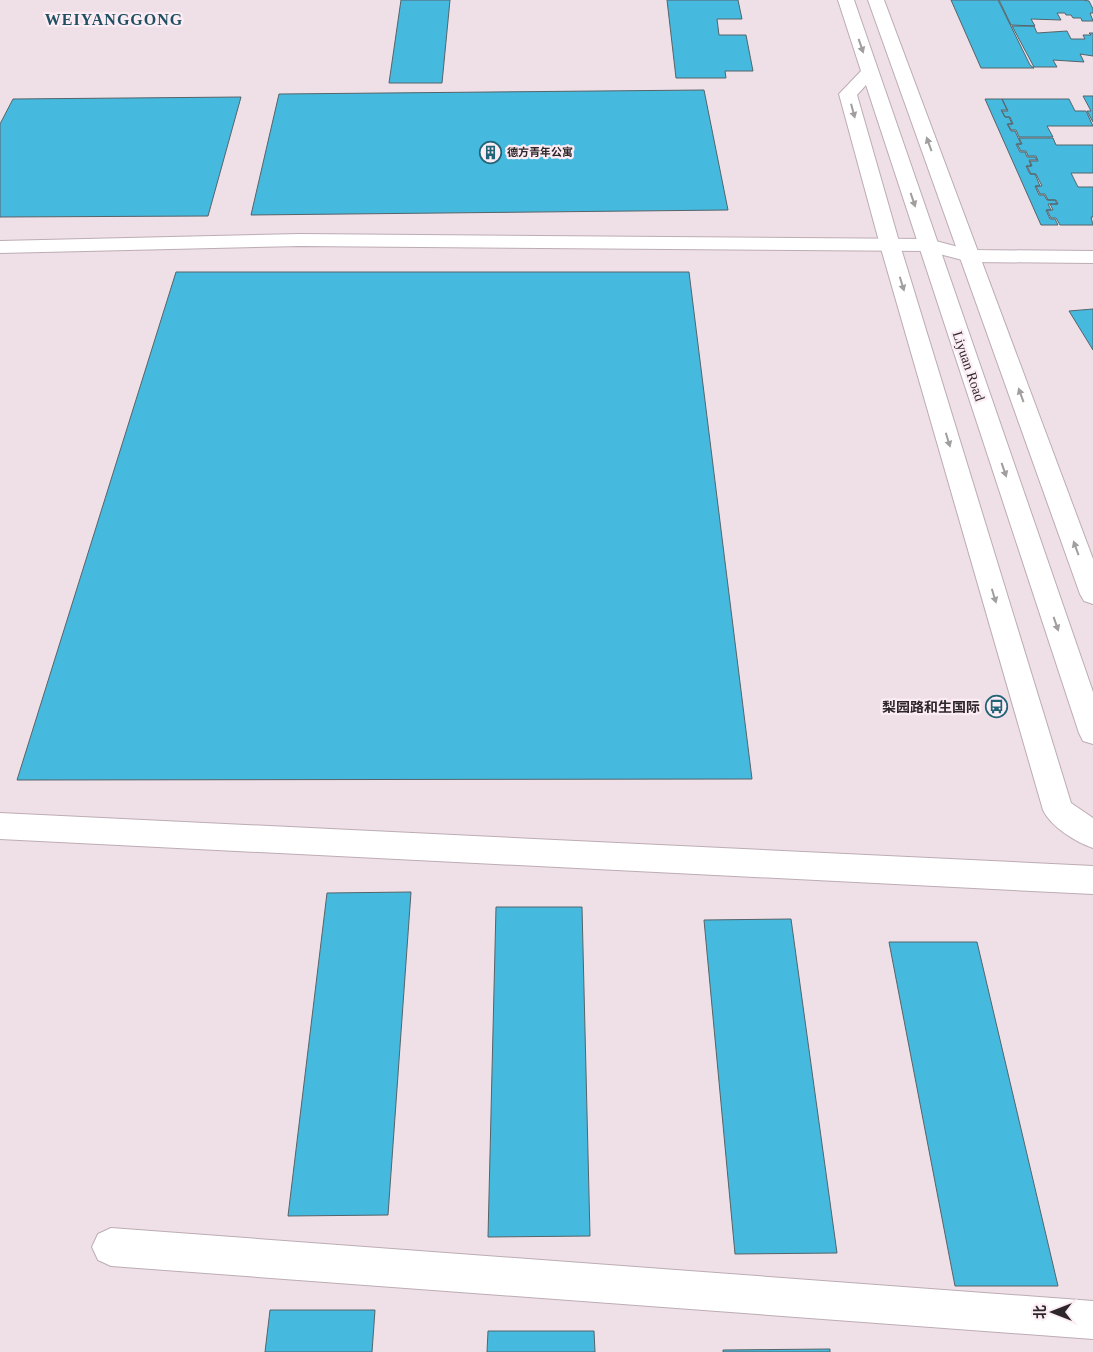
<svg xmlns="http://www.w3.org/2000/svg" width="1093" height="1352" viewBox="0 0 1093 1352" font-family="'Times New Roman','Noto Sans SC',serif">
  <style>
    .building { fill: #46b9de; stroke: #55646a }
    .lines { fill: none; stroke-linecap: round; stroke-linejoin: round }
    .minor-casing { stroke: #bcacb4; stroke-width: 2 }
    .major-casing { stroke: #bcacb4; stroke-width: 2 }
    .minor { fill: #fff; fill-rule: evenodd }
    .major { fill: #fff; fill-rule: evenodd }
    .oneway { fill: #a09e9f }
    .labels { text-anchor: middle; stroke-width: 4.5; stroke-linejoin: round; paint-order: stroke }
    .far-poi-label { font-size: 11px; font-weight: bold; fill: #2d272a; stroke: #fcecf4; text-anchor: start }
    .street-label { font-size: 14px; fill: #2d272a; stroke: #fcecf4 }
    .poi-label { font-size: 14px; font-weight: bold; fill: #2d272a; stroke: #fcecf4; text-anchor: end }
    .far-district-label { font-size: 16px; font-weight: bold; letter-spacing: 1px; fill: #1e5061; stroke: #fcecf4 }
  </style>
  <rect width="100%" height="100%" fill="#efdfe7"/>
  <!-- building -->
  <path class="building" d="M401,0h49l-8,83h-53z
    M667,0h71l4,19h-25l2,16h27l7,36h-28l1,7h-50z
    M951,0h47l32,65 4,3h-53z
    M999,0h84l6,1 4,8v4h-3l3,8h-11l-1,-3h-8l-2,-3h-5l-1,-2h-8l4,7 -30,-1 4,7 -24,-1z
    M1012,26h22l3,7 30,-2 4,8h14l-2,-4h8l-2,-2h4v23l-13,-2 4,8 -31,-2 4,7h-23z
    M704,90l24,120 -477,5 28,-121z
    M1083,96h10v26l-6,-11h4z
    M241,97l-33,119 -208,1v-93l13,-25z
    M985,99h17l5,11h-6l4,7h4l3,7h-5l4,7h4l6,13h-5l4,8h5l2,5h8l2,3h-8l2,6h-5l4,8h5l5,12h-5l4,9h5l3,5h8l2,4h-9l3,6h-5l4,9h5l3,6h-17z
    M1002,99h67l6,12h11l7,15h-46l6,11h-34l-3,-7h-5l-3,-6h5l-3,-7h-5l-3,-6h6z
    M1019,138h34l3,7h37v28h-22l7,14h15v30h-2l2,8h-33l-4,-7h-5l-4,-8h6l-3,-6h8l-2,-4h-8l-3,-6h-5l-4,-8h6l-6,-12h-5l-4,-8h5l-2,-5h8l-2,-5h-8l-2,-5h-5l-4,-7h5z
    M176,272h513l63,507 -735,1z
    M1093,309v41l-24,-39z
    M411,892l-23,323 -100,1 39,-323z
    M496,907h86l8,329 -102,1z
    M791,919l46,334 -102,1 -31,-334z
    M889,942h88l81,344h-103z
    M270,1310h105l-3,42h-107z
    M488,1331h106l1,21h-108z
    M830,1349v3h-107v-2z"/>
  <g class="lines">
    <defs>
      <path id="minor" d="M300,234l628,5 42,11 123,1v12l-123,-1 -42,-11 -628,-5 -300,7v-12z
        M0,813l1093,53v28l-1093,-55z
        M111,1228l982,73v38l-982,-73 -13,-6 -6,-13 6,-13z"/>
      <path id="major" d="M838,0h16l239,692v52l-10,-3 -4,-8 -213,-648 -9,10 43,150 171,558 22,15v30c-17,-6 -42,-21 -50,-38l-163,-565 -41,-151 22,-23z
        M868,0h16l209,559v45l-9,-3 -4,-7z"/>
    </defs>
    <!-- minor casing -->
    <use href="#minor" class="minor-casing"/>
    <!-- major casing -->
    <use href="#major" class="major-casing"/>
    <!-- minor -->
    <use href="#minor" class="minor"/>
    <!-- major -->
    <use href="#major" class="major"/>
  </g>
  <!-- one-way arrows -->
  <defs><path id="oneway-solid" d="M-6-.8H1V-3.2L6.5 0L1 3.2V.8H-6Z" transform="scale(1.25)"/></defs>
  <g class="oneway">
    <use href="#oneway-solid" transform="translate(861 46) rotate(71)"/>
    <use href="#oneway-solid" transform="translate(853 111) rotate(75)"/>
    <use href="#oneway-solid" transform="translate(929 144) rotate(-110)"/>
    <use href="#oneway-solid" transform="translate(913 200) rotate(71)"/>
    <use href="#oneway-solid" transform="translate(902 284) rotate(73)"/>
    <use href="#oneway-solid" transform="translate(1021 395) rotate(-110)"/>
    <use href="#oneway-solid" transform="translate(948 440) rotate(73)"/>
    <use href="#oneway-solid" transform="translate(1004 470) rotate(71)"/>
    <use href="#oneway-solid" transform="translate(1076 548) rotate(-110)"/>
    <use href="#oneway-solid" transform="translate(994 596) rotate(73)"/>
    <use href="#oneway-solid" transform="translate(1056 624) rotate(71)"/>
  </g>
  <!-- icons -->
  <defs>
    <symbol id="building-ring" viewBox="-11 -11 22 22"><circle r="9.5" fill="#fcecf4" stroke="#226377" stroke-width="1.5"/><path d="M-4-6H4V6H1V3H-1V6H-4ZM-2.5-4.3h1.7v1.8h-1.7ZM.8-4.3h1.7v1.8H.8ZM-2.5-1h1.7V.8h-1.7ZM.8-1h1.7V.8H.8Z" fill="#226377"/></symbol>
    <symbol id="bus-ring" viewBox="-11 -11 22 22"><circle r="9.5" fill="#fcecf4" stroke="#226377" stroke-width="1.5"/><path d="M-5-6H5V4H4V6H2V4H-2V6H-4V4H-5ZM-3.5-4V0h7V-4ZM-3.5 1.2v1.5H-2V1.2ZM2 1.2v1.5H3.5V1.2Z" fill="#226377"/></symbol>
  </defs>
  <g fill-rule="evenodd">
    <use href="#building-ring" x="478" y="140" width="25" height="25"/>
    <use href="#bus-ring" x="984" y="694" width="25" height="25"/>
  </g>
  <g class="labels">
    <!-- far-poi labels -->
    <g class="far-poi-label">
      <text x="507" y="156">德方青年公寓</text>
    </g>
    <!-- street labels -->
    <g class="street-label">
      <text transform="translate(969 366) rotate(71)" y="5">Liyuan Road</text>
    </g>
    <!-- poi labels -->
    <g class="poi-label">
      <text x="980" y="712">梨园路和生国际</text>
    </g>
    <!-- far-district labels -->
    <g class="far-district-label">
      <text x="114" y="25">WEIYANGGONG</text>
    </g>
  </g>
  <!-- north arrow -->
  <g transform="translate(1053 1312) rotate(270)" stroke="#fcecf4" stroke-width="4" paint-order="stroke">
  <path d="M0-4L9 19L0 12L-9 19Z" fill="#2d272a"/>
  <text y="-8" font-size="14" font-weight="bold" text-anchor="middle" fill="#2d272a">北</text>
  </g>
</svg>
